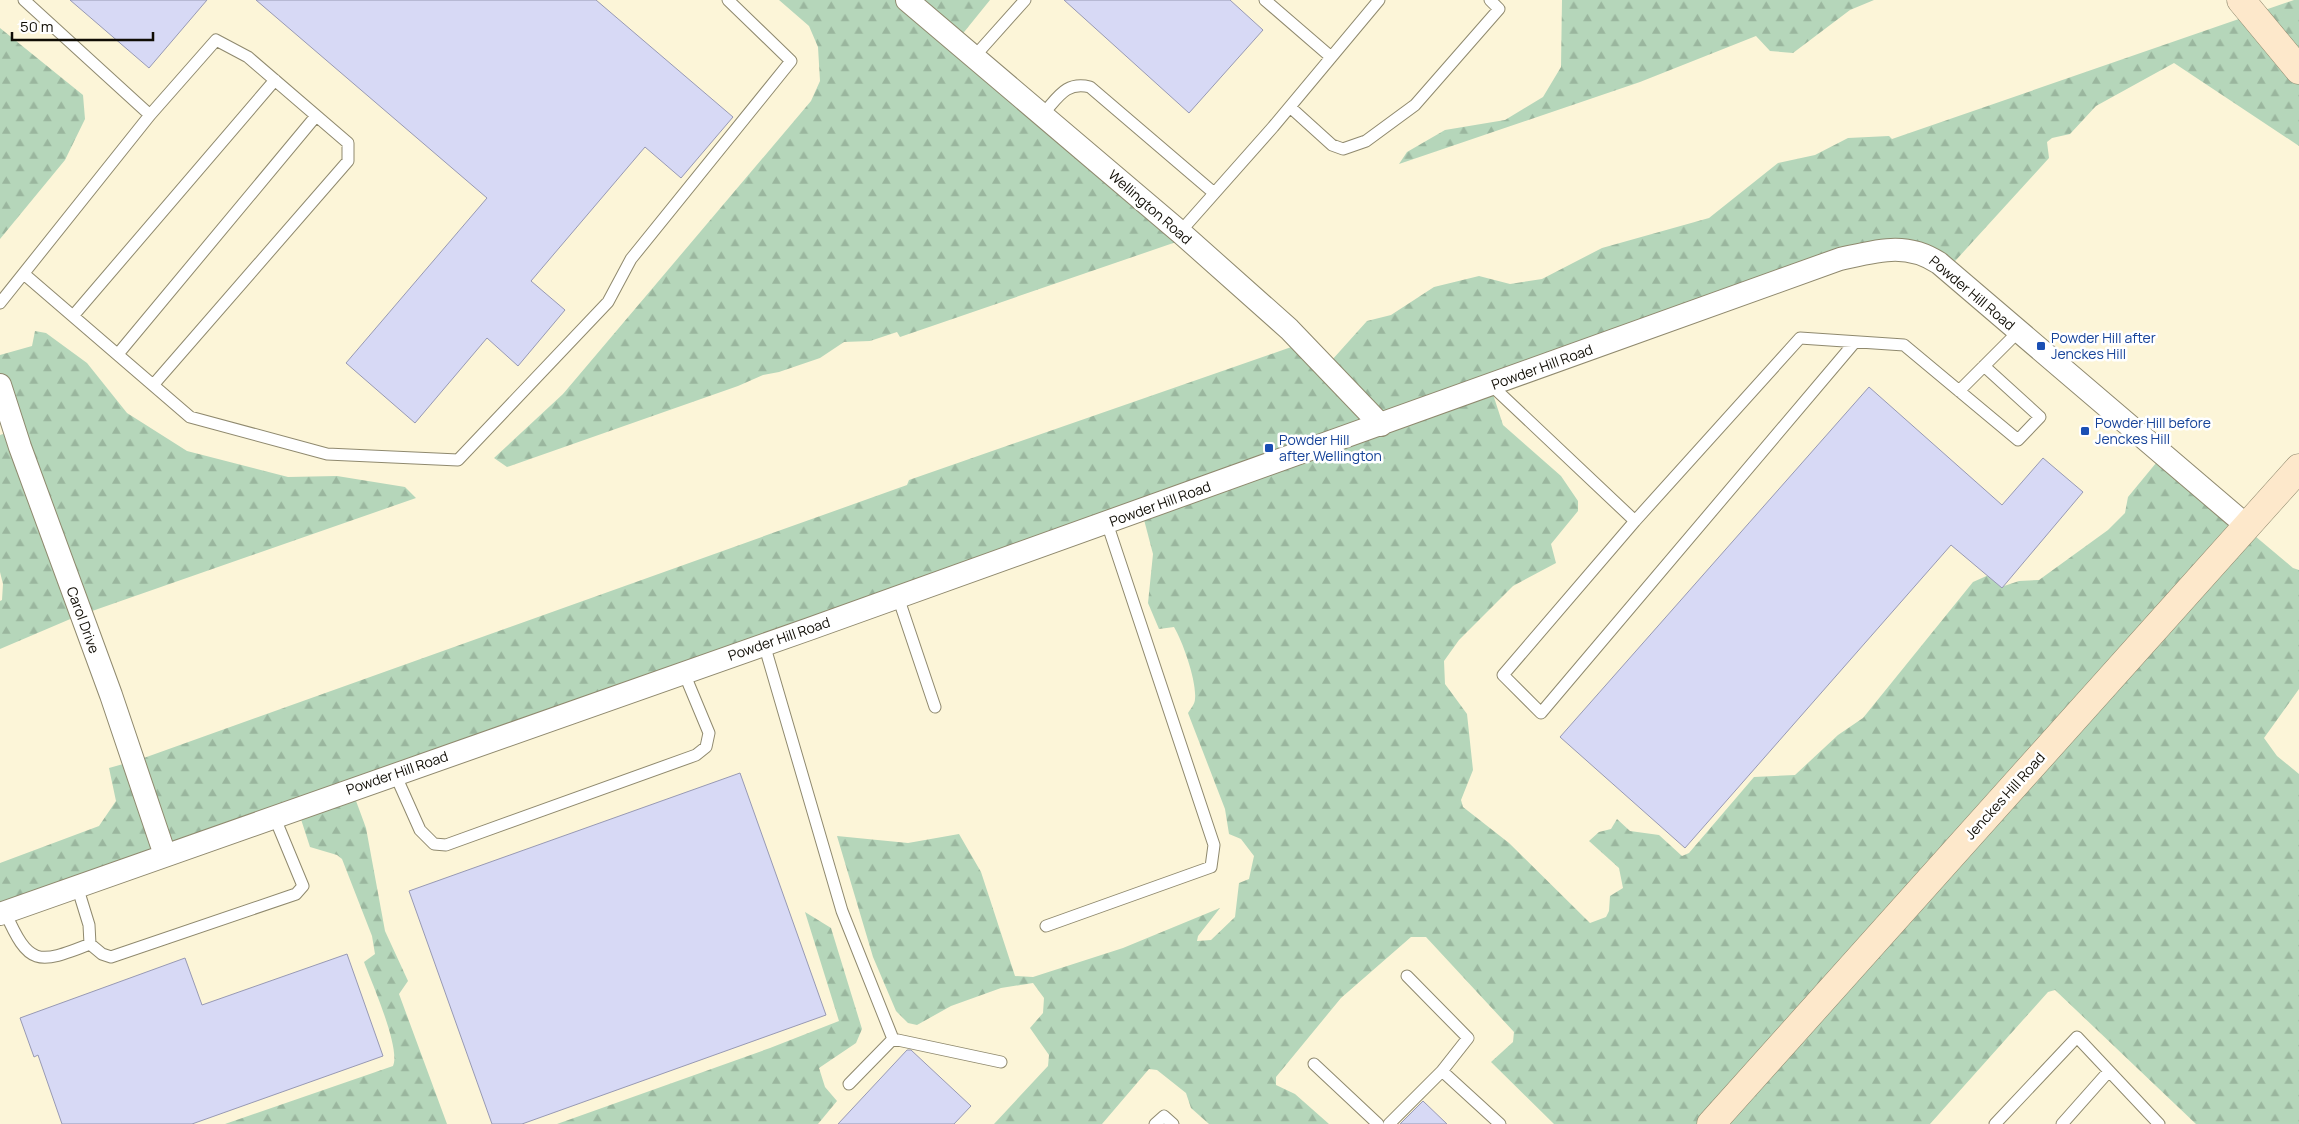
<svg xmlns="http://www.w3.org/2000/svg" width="2299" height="1124" viewBox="0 0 2299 1124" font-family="Manrope,sans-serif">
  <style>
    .forest { fill: url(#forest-firs) }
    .building { fill: #d7d9f5; stroke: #9799b3 }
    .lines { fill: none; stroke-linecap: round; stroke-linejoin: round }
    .lane-casing { stroke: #8f896e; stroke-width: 13 }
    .street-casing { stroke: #8f896e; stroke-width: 24 }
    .secondary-casing { stroke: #8f896e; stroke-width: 29 }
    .lane { stroke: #fff; stroke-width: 11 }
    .street { stroke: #fff; stroke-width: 22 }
    .secondary { stroke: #fde8cb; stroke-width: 28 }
    .transit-dot { fill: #1a4fb4; stroke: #fff; stroke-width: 2 }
    .labels { text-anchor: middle; stroke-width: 5; stroke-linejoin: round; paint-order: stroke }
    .street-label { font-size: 14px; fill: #0f0c04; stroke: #fff }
    .transit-label { font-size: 14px; fill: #164399; stroke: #fff; text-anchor: start }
  </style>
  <defs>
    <pattern id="forest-firs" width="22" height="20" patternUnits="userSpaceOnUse" patternTransform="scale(1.25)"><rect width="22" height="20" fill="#b5d6ba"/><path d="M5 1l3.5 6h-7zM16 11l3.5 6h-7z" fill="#9ab69e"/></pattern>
  </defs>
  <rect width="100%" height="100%" fill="#fcf5d8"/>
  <!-- forest -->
  <path class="forest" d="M779,0h211l-34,42 226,198 -282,97 -3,-5 -27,9 -26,1 -24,16 -41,14 -16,3 -25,11 -231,81 -13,-9 69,-64 248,-293 9,-20 -2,-34 -9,-21z
    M1562,0h312l-24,10 -57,43 -23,-2 -14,-15 -116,46 -241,82 8,-12 38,-22 60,-10 38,-23 18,-30z
    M2294,0h5v146l-125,-83 -78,43 -26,28 -18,4 -5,4 2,16 -103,113 -43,-21 -412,138 12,37 58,51 17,25v10l-27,33 5,19 -43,23 -54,54 -15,21 1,23 22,30 6,56 -12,30 2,7 46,36 81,80 16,-6 3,-6 1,-15 13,-8 -4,-20 -30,-27 10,-9 12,-3 6,-10 13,12 29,4 23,21 7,-3 65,-76 41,-2 43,-40 25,-17 110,-136 18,-8 13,12 15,-5 20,-1 69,-50 17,-17 3,-16 33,-40 132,111 6,2v119l-35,49 13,18 22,18v350h-103l-141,-134 -7,2 -118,132h-376l-63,-62 22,-20 1,-10 -88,-95h-15l-70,61 -65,79v8l19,9 34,30h-120l-18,-16 -5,-15 -29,-23 -8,-1 -47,55h-108l54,-58 1,-11 -19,-27 13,-15 1,-15 -11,-15 -32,5 -50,18 -34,19 -9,-2 -12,-12 -23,-54 -36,-121 71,7 51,-9 22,38 34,104 18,1 90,-29 97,-40 -22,28 -1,5 14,-1 24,-23 4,-34 10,-4 5,-23 -13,-17 -12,-5 -4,-25 -37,-96c3,-5 7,-9 7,-14 2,-17 -12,-57 -21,-72l-15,2 -11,-26 5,-49 -11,-42 -790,278 14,38 19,103 23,50 -9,13 48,130h-222l168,-58c8,-17 -21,-83 -29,-104l11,-8 -3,-18 -30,-77 -5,-4 -27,-8 -12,-37 -298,104v-51l99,-37 17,-25 -7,-33 32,-9 766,-274 2,-5 388,-135 35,15 35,-39 24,-6 43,-28 45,-11 31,8 32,-5 60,-31 107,-30 69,-55 37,-8 33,-17 41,-2 3,3z
    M0,28l83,67 2,24 -20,41 -65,79z
    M35,331l11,2 41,30 40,50 60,38 101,26 49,-1 68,11 11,11 -341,119 -75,32v-48l2,-1 1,-16 -3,-12v-137l9,-3 -9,-38v-39l32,-9z
    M805,912l26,16 31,101 -6,14 -37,25 6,19 12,14 -19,23h-261l213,-76 69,-27z"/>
  <!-- building -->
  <path class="building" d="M70,0h137l-58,68z
    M256,0h340l137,117 -52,61 -36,-31 -114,134 34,29 -47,56 -31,-28 -72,85 -69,-60 141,-165z
    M1064,0h166l33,30 -74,83z
    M1869,387l133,118 41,-47 40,34 -81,96 -51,-43 -266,303 -125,-111z
    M740,773l86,242 -304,109h-30l-83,-233z
    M347,954l36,102 -191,68h-130l-24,-69 -4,2 -14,-39 165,-60 17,47z
    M907,1050h4l60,56 -17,18h-116z
    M1423,1101l24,23h-47z"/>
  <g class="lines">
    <defs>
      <path id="lane" d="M24,0l126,115
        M1265,0l66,57
        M974,57l51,-57
        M1290,107l42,38 11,4 23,-8 49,-36 84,-96 -9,-9
        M1042,115c16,-17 23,-34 48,-28l124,106
        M1180,232l93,-105 106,-127
        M24,274l166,143 137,37 131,6 150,-158 23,-43 160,-198 -63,-61
        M0,303l150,-188 66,-75 32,17 100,86v18l-194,223
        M73,316l202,-236
        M118,354l198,-238
        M1491,385l144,136 -132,154 38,38 314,-371
        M1959,391l60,-60
        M1635,521l165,-183 104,7 114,95 22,-23 -56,-51
        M898,597l37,110
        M764,644l78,267 51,128 -44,45
        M395,774l25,56 14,14 12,1 250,-90 10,-8 3,-14 -25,-60
        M77,886l12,39 1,19
        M5,912c24,54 32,53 85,32l12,10 9,3 185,-63 7,-8 -29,-70
        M1046,926l165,-59 3,-22 -107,-322
        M1407,976l61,62 -26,33
        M893,1039l108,23
        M1314,1064l64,60
        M1155,1124l9,-8 9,8
        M1389,1124l53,-53 58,53
        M1995,1124l82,-87 82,87
        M2062,1124l47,-53"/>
      <path id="street" d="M907,0l273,232 109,97 92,96
        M0,385l20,62 91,248 54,160
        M0,914l809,-285 1031,-370c36,-8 66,-18 99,4l308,263"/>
      <path id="secondary" d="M2241,0l58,70
        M1711,1124l588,-656"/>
    </defs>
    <!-- lane casing -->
    <use href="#lane" class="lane-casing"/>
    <!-- street casing -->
    <use href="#street" class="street-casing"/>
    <!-- secondary casing -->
    <use href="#secondary" class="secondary-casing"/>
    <!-- lane -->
    <use href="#lane" class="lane"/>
    <!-- street -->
    <use href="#street" class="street"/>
    <!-- secondary -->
    <use href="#secondary" class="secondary"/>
  </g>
  <!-- markers -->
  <g class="transit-dot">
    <rect x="2036" y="341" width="10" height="10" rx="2.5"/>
    <rect x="2080" y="426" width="10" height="10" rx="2.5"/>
    <rect x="1264" y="443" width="10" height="10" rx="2.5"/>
  </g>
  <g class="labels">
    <!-- street labels -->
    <g class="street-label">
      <text transform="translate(1150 207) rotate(41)" y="5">Wellington Road</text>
      <text transform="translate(1972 293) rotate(40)" y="5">Powder Hill Road</text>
      <text transform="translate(1542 367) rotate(-20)" y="5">Powder Hill Road</text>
      <text transform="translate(1160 504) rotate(-20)" y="5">Powder Hill Road</text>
      <text transform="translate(83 620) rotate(70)" y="5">Carol Drive</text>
      <text transform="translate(779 639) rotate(-19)" y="5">Powder Hill Road</text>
      <text transform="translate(397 773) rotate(-19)" y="5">Powder Hill Road</text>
      <text transform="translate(2005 796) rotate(-48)" y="5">Jenckes Hill Road</text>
    </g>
    <!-- transit labels -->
    <g class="transit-label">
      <text x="2051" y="343">Powder Hill after<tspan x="2051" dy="16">Jenckes Hill</tspan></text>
      <text x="2095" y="428">Powder Hill before<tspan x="2095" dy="16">Jenckes Hill</tspan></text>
      <text x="1279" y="445">Powder Hill<tspan x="1279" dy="16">after Wellington</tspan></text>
    </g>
  </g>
  <!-- scale -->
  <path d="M12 32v8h141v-8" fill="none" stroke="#0f0c04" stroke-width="2.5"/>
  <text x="20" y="32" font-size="15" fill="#0f0c04" stroke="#ffffff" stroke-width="4" paint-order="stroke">50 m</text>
</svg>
